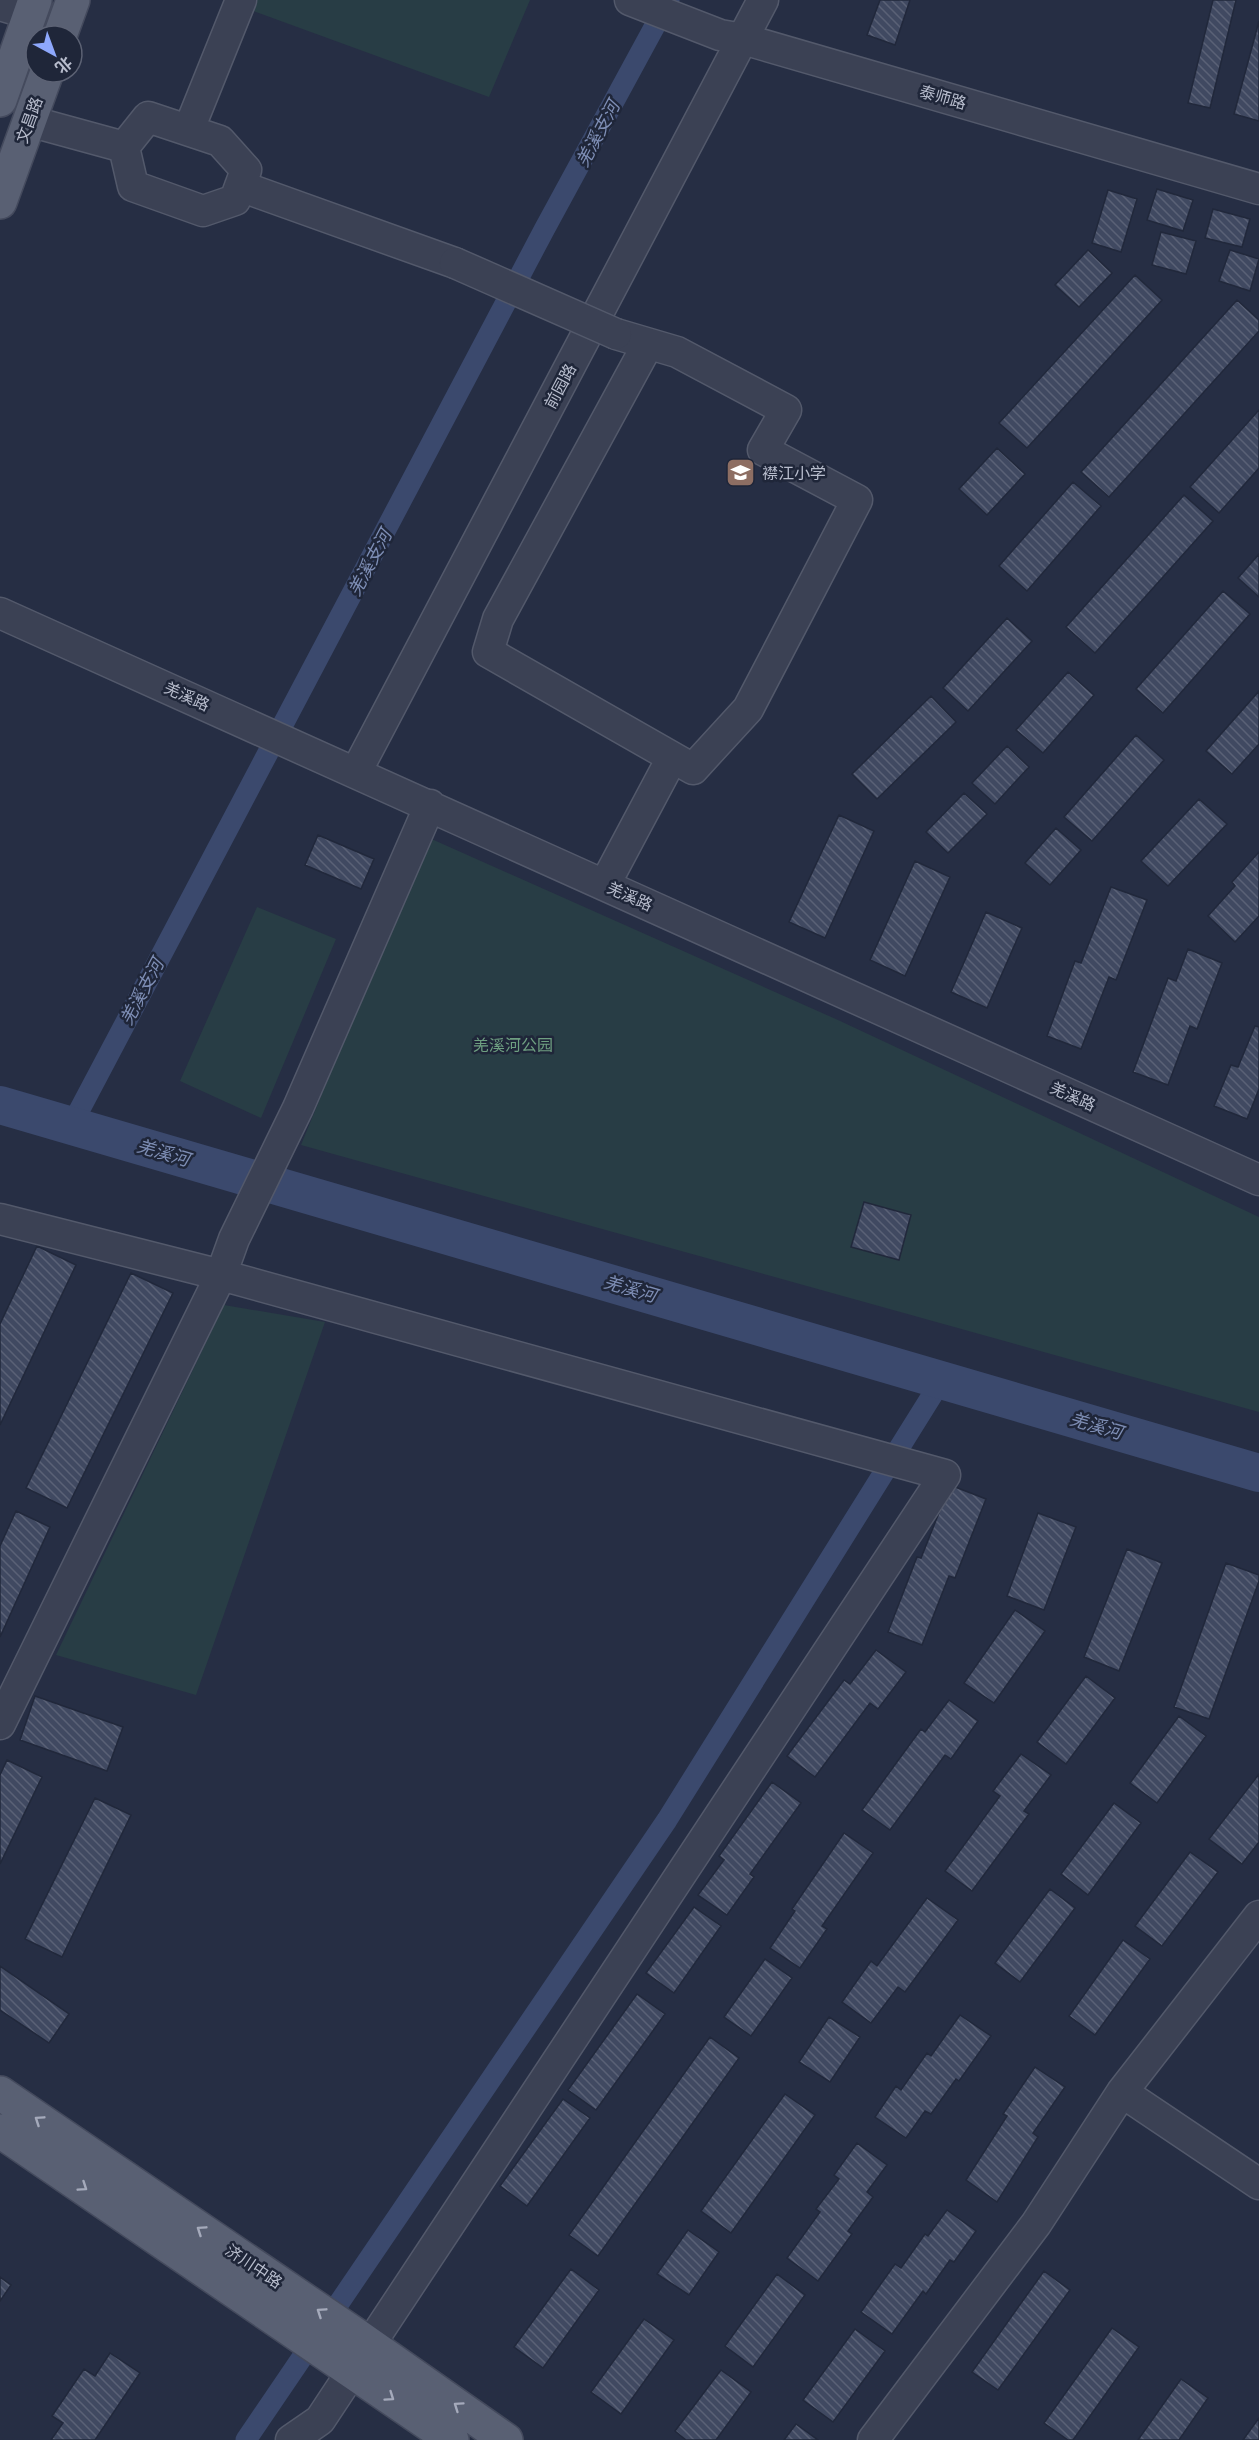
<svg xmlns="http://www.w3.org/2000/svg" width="1259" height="2440" viewBox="0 0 1259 2440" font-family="Poppins,'Noto Sans SC',sans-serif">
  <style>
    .green { fill: #283d45 }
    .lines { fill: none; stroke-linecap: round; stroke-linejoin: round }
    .canal { stroke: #3b496d; stroke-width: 21 }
    .river { stroke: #3b496d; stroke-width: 38 }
    .building { fill: url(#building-back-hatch); stroke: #21283b; stroke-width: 1.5 }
    .minor-casing { stroke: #53596b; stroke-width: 33 }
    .major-casing { stroke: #444a5d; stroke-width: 36 }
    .minor { stroke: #3b4154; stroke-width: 30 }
    .major { stroke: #596073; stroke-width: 33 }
    .minor-bridge-casing { stroke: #53596b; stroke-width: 33; stroke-linecap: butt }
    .minor-bridge { stroke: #3b4154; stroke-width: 30 }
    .oneway { stroke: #a5aabb }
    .labels { text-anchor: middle; stroke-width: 5; stroke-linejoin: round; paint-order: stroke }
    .street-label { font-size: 16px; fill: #b8bdcd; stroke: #1f2639 }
    .poi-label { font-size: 16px; fill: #b8bdcd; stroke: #1f2639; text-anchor: start }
    .park-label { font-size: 16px; fill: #6e9f81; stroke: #1f2639 }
    .water-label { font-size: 18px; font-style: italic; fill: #7e8eb5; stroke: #1f2639 }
  </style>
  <defs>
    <pattern id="building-back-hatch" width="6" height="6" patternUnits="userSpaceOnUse" patternTransform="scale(1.5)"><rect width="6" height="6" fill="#404961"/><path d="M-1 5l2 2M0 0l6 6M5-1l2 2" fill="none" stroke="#5a6176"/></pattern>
  </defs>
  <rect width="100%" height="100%" fill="#262e44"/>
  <!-- green -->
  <path class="green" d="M252,0h278l-41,97 -241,-88z
    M427,837l411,183 421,197v195l-958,-267z
    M257,907l79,32 -75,179 -81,-37z
    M224,1305l101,17 -129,373 -140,-40z"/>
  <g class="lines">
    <!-- canal -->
    <path class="canal" d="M71,1126l473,-896 125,-230
      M246,2440l421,-620 274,-439"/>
    <!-- river -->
    <path class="river" d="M0,1105l1259,368"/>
  </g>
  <!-- building -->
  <path class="building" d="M880,0h30l-15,45 -28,-10z
    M1213,0h23l-26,108 -22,-5z
    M1259,21v100l-25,-7z
    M1157,189l36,11 -10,31 -36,-11z
    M1108,190l29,9 -16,53 -29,-9z
    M1213,209l37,10 -8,28 -37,-9z
    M1161,232l35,9 -10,33 -34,-9z
    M1088,250l24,23 -33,34 -24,-22z
    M1230,250l29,9 -9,32 -31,-10z
    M1135,275l27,25 -135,148 -28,-25z
    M1237,300l22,20v11l-150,166 -28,-25z
    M1259,410v58l-40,45 -29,-26z
    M997,448l28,26 -38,41 -28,-26z
    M1073,482l28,24 -74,85 -28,-25z
    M1184,495l29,26 -118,132 -29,-26z
    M1259,554v43l-21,-19z
    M1223,591l27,23 -87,99 -27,-24z
    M1007,618l25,23 -64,70 -25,-23z
    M1068,672l26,23 -51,58 -27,-23z
    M1259,691v53l-27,30 -26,-23z
    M931,696l25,26 -79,77 -25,-25z
    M1136,735l28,25 -72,81 -28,-24z
    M1007,746l22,21 -34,37 -23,-21z
    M964,793l23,21 -39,39 -22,-21z
    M1199,799l28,25 -59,62 -27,-25z
    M839,815l35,16 -49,107 -36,-16z
    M1056,828l25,22 -31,35 -25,-22z
    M318,835l56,24 -13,30 -56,-24z
    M1259,852v64l-24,26 -27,-26 27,-30 -3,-4z
    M915,861l35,16 -45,99 -35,-16z
    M1111,887l36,13 -31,80 -7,-3 -28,72 -34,-13 28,-75 6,2z
    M986,912l36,16 -35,80 -36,-16z
    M1188,949l34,14 -25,66 -7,-3 -22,59 -35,-13 35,-94 8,3z
    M1255,1026l4,1v62l-12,30 -33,-13 17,-41 7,2z
    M864,1202l47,13 -12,45 -48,-13z
    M37,1246l39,19 -76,160v-101z
    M131,1273l42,20 -106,215 -41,-20z
    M950,1485l36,14 -31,79 -6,-2 -27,69 -34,-13 29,-75 4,1z
    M16,1511l34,16 -50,110v-91z
    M1038,1513l38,14 -32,83 -37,-14z
    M1127,1549l35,14 -43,108 -35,-14z
    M1226,1563l33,12v6l-50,138 -35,-12z
    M1015,1610l30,21 -51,72 -30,-20z
    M876,1650l30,22 -28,37 -8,-6 -55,74 -28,-21 57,-76 6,4z
    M1086,1676l29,22 -49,66 -29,-22z
    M35,1696l88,31 -16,44 -87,-31z
    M949,1700l29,21 -27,38 -6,-4 -55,75 -28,-20 59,-81 4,3z
    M1179,1716l27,20 -49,67 -27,-20z
    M1021,1754l30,21 -27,36 5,3 -57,77 -27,-20 55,-75 -7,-5z
    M7,1760l35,17 -42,87v-89z
    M1259,1774v68l-17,22 -33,-25z
    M772,1782l29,21 -51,71 4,3 -27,38 -29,-20 26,-35 -5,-4z
    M95,1798l36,17 -69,142 -37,-18z
    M1114,1803l27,20 -53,72 -27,-21z
    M844,1833l29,20 -51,73 5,3 -27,39 -30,-20 25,-37 -3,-2z
    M1190,1852l28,20 -56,74 -27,-20z
    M1050,1889l25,19 -55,74 -25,-19z
    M927,1898l31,22 -53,72 -7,-5 -27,36 -29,-21 29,-41 6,5z
    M694,1907l27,19 -47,67 -28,-20z
    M1123,1940l27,19 -55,76 -26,-19z
    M765,1959l27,19 -41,58 -27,-19z
    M0,1966l69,48 -20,29 -49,-33z
    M637,1994l28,20 -69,96 -28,-20z
    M960,2015l31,21 -32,45 -3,-2 -25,35 -6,-3 -19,27 -31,-21 21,-31 5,4 26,-37 4,3z
    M829,2017l31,20 -30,45 -31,-20z
    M710,2037l29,21 -141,198 -29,-21z
    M1035,2067l30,20 -32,46 5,4 -41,65 -31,-22 41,-64 -4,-2z
    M785,2094l30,21 -84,118 -30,-22z
    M563,2099l27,19 -63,88 -27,-20z
    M857,2143l30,22 -20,27 6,5 -25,34 4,3 -34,47 -31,-23 33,-46 -4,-3 23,-30 -5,-4z
    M947,2210l29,21 -22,31 -4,-2 -24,34 -3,-3 -31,43 -31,-22 34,-48 6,4 24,-34 3,2z
    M688,2230l31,22 -30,43 -32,-21z
    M571,2269l28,21 -56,78 -29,-21z
    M1044,2271l26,19 -72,100 -26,-18z
    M777,2274l28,21 -52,72 -28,-21z
    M0,2277l11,8 -11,16z
    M644,2319l30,21 -53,74 -30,-22z
    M1112,2328l27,19 -66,93h-5l-24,-17z
    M855,2329l30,22 -52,71 -30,-22z
    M110,2353l30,20 -45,67h-44l12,-17 -11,-7 32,-47 11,7z
    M721,2370l30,22 -35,48h-30l-11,-9z
    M1181,2379l27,19 -29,42h-41z
    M1259,2418v22h-16z
    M796,2424l22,16h-34z"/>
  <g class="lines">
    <defs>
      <path id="minor" d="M630,0l90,35 23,4 516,150
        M0,5l30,9
        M29,121l95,26 24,-30 72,24 26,29 -11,30 -32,11 -70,-25 -9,-39
        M189,129l52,-129
        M240,186l215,77
        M616,334l61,18 109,58 -23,40 94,50 -109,209 -55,60 -205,-117 10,-33 150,-275
        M0,613l1259,567
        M356,772l407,-772
        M605,884l67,-126
        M0,1219l221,56 724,200 -625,945 -29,20
        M0,1724l221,-449 13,-36 64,-131 132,-303
        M1122,2092l137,92
        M873,2440l163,-216 86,-132 137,-176"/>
      <path id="major" d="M60,36l13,-36
        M0,100l35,-100
        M0,202l47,-130
        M0,2093l359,244 147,103
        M0,2131l452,309"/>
    </defs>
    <!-- minor casing -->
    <use href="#minor" class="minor-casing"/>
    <!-- major casing -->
    <use href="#major" class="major-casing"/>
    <!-- minor -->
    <use href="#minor" class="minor"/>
    <!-- major -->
    <use href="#major" class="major"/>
    <defs>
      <path id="minor-bridge" d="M455,263l161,71"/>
    </defs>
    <!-- minor-bridge casing -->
    <use href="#minor-bridge" class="minor-bridge-casing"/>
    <!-- minor-bridge -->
    <use href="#minor-bridge" class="minor-bridge"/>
  </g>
  <!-- one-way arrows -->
  <defs><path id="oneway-chevron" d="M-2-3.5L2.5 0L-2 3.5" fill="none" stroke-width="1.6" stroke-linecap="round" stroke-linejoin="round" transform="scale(1.5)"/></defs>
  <g class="oneway">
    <use href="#oneway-chevron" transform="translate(39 2120) rotate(-146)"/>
    <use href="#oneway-chevron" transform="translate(83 2187) rotate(34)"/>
    <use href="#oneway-chevron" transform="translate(201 2230) rotate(-146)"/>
    <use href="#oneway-chevron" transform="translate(321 2312) rotate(-146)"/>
    <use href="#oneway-chevron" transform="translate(390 2397) rotate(35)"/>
    <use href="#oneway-chevron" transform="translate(458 2406) rotate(-145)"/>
  </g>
  <!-- icons -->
  <defs>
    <symbol id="school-square" viewBox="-11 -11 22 22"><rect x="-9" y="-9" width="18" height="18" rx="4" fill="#8d6e63" stroke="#1f2639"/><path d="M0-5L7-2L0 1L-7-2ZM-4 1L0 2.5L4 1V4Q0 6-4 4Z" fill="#fff"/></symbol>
  </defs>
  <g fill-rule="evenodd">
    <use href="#school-square" x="724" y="456" width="33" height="33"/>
  </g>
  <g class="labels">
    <!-- street labels -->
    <g class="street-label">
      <text transform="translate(943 97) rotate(16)" y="6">泰师路</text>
      <text transform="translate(29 120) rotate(-70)" y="6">文昌路</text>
      <text transform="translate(560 386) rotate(-62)" y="6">前园路</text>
      <text transform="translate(187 696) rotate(24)" y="6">羌溪路</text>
      <text transform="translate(630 896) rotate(24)" y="6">羌溪路</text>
      <text transform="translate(1073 1096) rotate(24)" y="6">羌溪路</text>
      <text transform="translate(254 2266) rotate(34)" y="6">济川中路</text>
    </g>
    <!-- poi labels -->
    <g class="poi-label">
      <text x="762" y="479">襟江小学</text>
    </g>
    <!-- park labels -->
    <g class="park-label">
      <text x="513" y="1051">羌溪河公园</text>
    </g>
    <!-- water labels -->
    <g class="water-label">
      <text transform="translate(598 134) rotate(-62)" y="6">羌溪支河</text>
      <text transform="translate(370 563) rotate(-62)" y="6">羌溪支河</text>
      <text transform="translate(142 992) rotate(-62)" y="6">羌溪支河</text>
      <text transform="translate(163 1153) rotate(16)" y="6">羌溪河</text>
      <text transform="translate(630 1289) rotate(16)" y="6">羌溪河</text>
      <text transform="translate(1096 1426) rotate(16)" y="6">羌溪河</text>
    </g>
  </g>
  <!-- north arrow -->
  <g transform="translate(54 54) rotate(139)"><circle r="28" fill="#1f2639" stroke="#5c6274" stroke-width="1.5"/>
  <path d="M0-4.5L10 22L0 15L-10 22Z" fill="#8ea8fc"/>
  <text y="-9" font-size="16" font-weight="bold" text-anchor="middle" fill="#b8bdcd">北</text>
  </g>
</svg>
